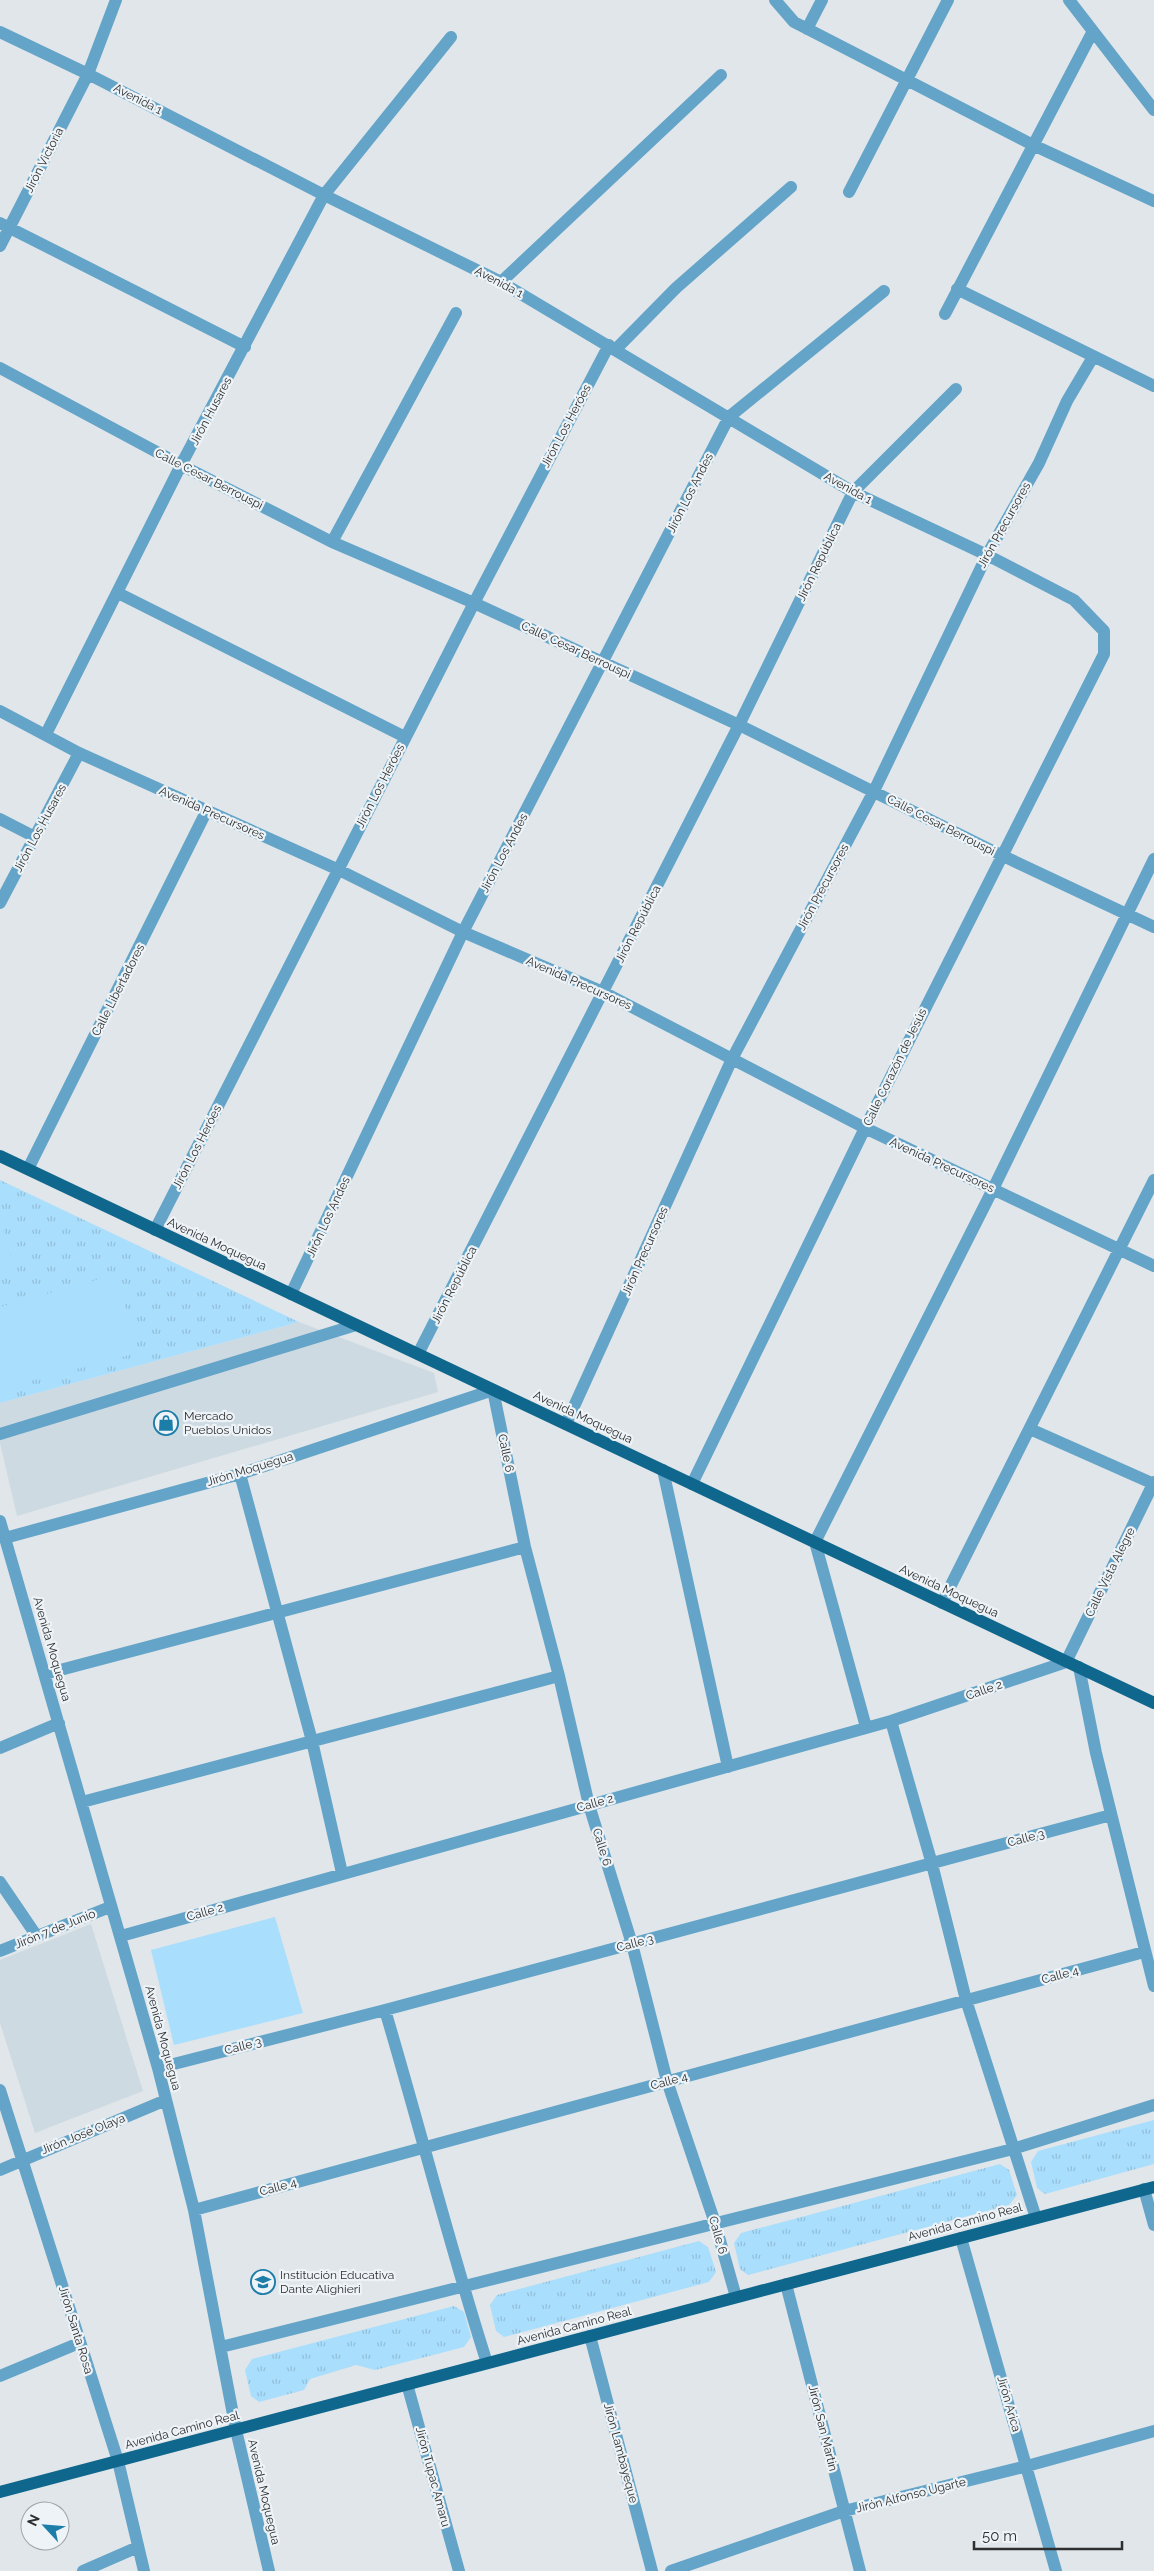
<svg xmlns="http://www.w3.org/2000/svg" width="1154" height="2571" viewBox="0 0 1154 2571" font-family="Raleway,sans-serif">
  <style>
    .built { fill: #cedae2 }
    .grass { fill: url(#grass-tufts) }
    .garden { fill: #a9defd }
    .lines { fill: none; stroke-linecap: round; stroke-linejoin: round }
    .minor { stroke: #63a4c8; stroke-width: 12 }
    .major { stroke: #10678d; stroke-width: 12 }
    .labels { text-anchor: middle; stroke-width: 4.5; stroke-linejoin: round; paint-order: stroke }
    .street-label { font-size: 12px; fill: #2d2f30; stroke: #edf3f7 }
    .poi-label { font-size: 12px; fill: #2d2f30; stroke: #edf3f7; text-anchor: start }
  </style>
  <defs>
    <pattern id="grass-tufts" width="24" height="20" patternUnits="userSpaceOnUse" patternTransform="scale(1.25)"><rect width="24" height="20" fill="#a9defd"/><path d="M3 7l-1-3M5 7V3M7 7l1-3M15 17l-1-3M17 17v-4M19 17l1-3" fill="none" stroke="#92bfd9"/></pattern>
  </defs>
  <rect width="100%" height="100%" fill="#e0e6e9"/>
  <!-- built -->
  <path class="built" d="M299,1322l135,51 4,19 -421,124 -17,-73v-40z
    M91,1924l52,167 -108,42 -35,-110v-63z"/>
  <!-- grass -->
  <path class="grass" d="M0,1180l299,142 -299,81z
    M1154,2120v44l-109,30 -8,-6 -6,-26 7,-11z
    M1000,2164l9,6 8,25 -8,10 -261,70 -8,-6 -6,-26 7,-10z
    M699,2241l9,6 8,25 -7,10 -205,55 -8,-6 -6,-26 7,-10z
    M454,2306l10,6 7,25 -7,10 -89,23 -19,-5 -46,14 -6,11 -45,12 -8,-6 -6,-26 7,-11z"/>
  <!-- garden -->
  <path class="garden" d="M0,1218l14,52 -14,4z
    M117,1274l20,79 -137,36v-82z
    M275,1917l28,96 -129,32 -23,-95z"/>
  <g class="lines">
    <!-- minor -->
    <path class="minor" d="M775,0l19,22 239,123 121,56
      M1069,0l85,110
      M807,29l15,-29
      M0,32l88,42 236,121 177,87 352,210 134,63 87,45 30,31v23l-239,474 -173,356
      M849,192l99,-192
      M0,223l245,124
      M0,246l88,-172 28,-74
      M501,282l220,-207
      M957,289l197,97
      M945,314l148,-283
      M616,349l60,-61 115,-101
      M0,368l181,97 151,77 142,61 265,122 262,130 153,72
      M332,542l124,-229
      M118,593l287,144
      M0,711l79,42 260,117 124,62 140,60 262,136 289,138
      M46,734l135,-269 143,-270 127,-158
      M0,819l35,18
      M0,903l79,-150
      M28,1169l179,-359
      M155,1230l319,-627 135,-258
      M291,1294l172,-362 266,-515 155,-126
      M418,1354l321,-629 114,-233 103,-103
      M566,1424l166,-365 142,-268 113,-236 52,-92 28,-62 26,-44
      M1030,1429l124,55
      M0,1434l356,-109
      M663,1470l65,297
      M240,1474l72,267 30,132
      M0,1521l158,547 36,142 42,220 33,141
      M5,1538l235,-64 253,-84 32,157 34,129 30,129 43,139 35,137 48,142 21,74
      M942,1603l212,-423
      M1079,1667l17,86 58,233
      M45,1674l480,-127
      M891,1721l41,143 34,136 70,218
      M866,1727l-51,-185 178,-353 161,-330
      M0,1748l59,-25
      M82,1802l477,-126
      M0,1882l36,53
      M121,1936l770,-215 175,-59 88,-180
      M0,1951l110,-44
      M385,2010c35,118 65,237 102,353
      M158,2068l227,-58 726,-195
      M0,2090l118,371 26,110
      M0,2170l166,-70
      M1144,2189l10,36
      M194,2210l950,-258
      M961,2238l95,333
      M786,2284l74,287
      M590,2336l62,235
      M221,2347l792,-198 141,-44
      M0,2376l79,-33
      M407,2384l52,187
      M83,2571l55,-24
      M671,2571l173,-60 183,-45 127,-35"/>
    <!-- major -->
    <path class="major" d="M0,1156l1154,547
      M0,2492l1154,-305"/>
  </g>
  <!-- icons -->
  <defs>
    <symbol id="shop-ring" viewBox="-11 -11 22 22"><circle r="9.5" fill="#edf3f7" stroke="#1d7da9" stroke-width="1.5"/><path d="M-5-2.5h2.3a2.7 3.5 0 0 1 5.4 0H5L5.5 6h-11ZM-1.5-2.5h3a1.5 2.3 0 0 0-3 0Z" fill="#1d7da9"/></symbol>
    <symbol id="school-ring" viewBox="-11 -11 22 22"><circle r="9.5" fill="#edf3f7" stroke="#1d7da9" stroke-width="1.5"/><path d="M0-5L7-2L0 1L-7-2ZM-4 1L0 2.5L4 1V4Q0 6-4 4Z" fill="#1d7da9"/></symbol>
  </defs>
  <g fill-rule="evenodd">
    <use href="#shop-ring" x="152" y="1409" width="28" height="28"/>
    <use href="#school-ring" x="249" y="2268" width="28" height="28"/>
  </g>
  <g class="labels">
    <!-- street labels -->
    <g class="street-label">
      <text transform="translate(138 99) rotate(27)" y="4">Avenida 1</text>
      <text transform="translate(44 160) rotate(-63)" y="4">Jirón Victoria</text>
      <text transform="translate(499 282) rotate(28)" y="4">Avenida 1</text>
      <text transform="translate(211 411) rotate(-62)" y="4">Jirón Husares</text>
      <text transform="translate(566 426) rotate(-62)" y="4">Jirón Los Heróes</text>
      <text transform="translate(209 479) rotate(27)" y="4">Calle Cesar Berrouspi</text>
      <text transform="translate(848 488) rotate(29)" y="4">Avenida 1</text>
      <text transform="translate(690 493) rotate(-63)" y="4">Jirón Los Andes</text>
      <text transform="translate(1004 525) rotate(-61)" y="4">Jirón Precursores</text>
      <text transform="translate(819 562) rotate(-64)" y="4">Jirón República</text>
      <text transform="translate(576 650) rotate(25)" y="4">Calle Cesar Berrouspi</text>
      <text transform="translate(380 786) rotate(-63)" y="4">Jirón Los Heróes</text>
      <text transform="translate(212 813) rotate(24)" y="4">Avenida Precursores</text>
      <text transform="translate(941 825) rotate(27)" y="4">Calle Cesar Berrouspi</text>
      <text transform="translate(40 828) rotate(-62)" y="4">Jirón Los Husares</text>
      <text transform="translate(504 853) rotate(-62)" y="4">Jirón Los Andes</text>
      <text transform="translate(823 887) rotate(-62)" y="4">Jirón Precursores</text>
      <text transform="translate(638 924) rotate(-63)" y="4">Jirón República</text>
      <text transform="translate(579 983) rotate(24)" y="4">Avenida Precursores</text>
      <text transform="translate(118 990) rotate(-63)" y="4">Calle Libertadores</text>
      <text transform="translate(895 1067) rotate(-64)" y="4">Calle Corazón de Jesús</text>
      <text transform="translate(197 1147) rotate(-63)" y="4">Jirón Los Heróes</text>
      <text transform="translate(942 1165) rotate(25)" y="4">Avenida Precursores</text>
      <text transform="translate(328 1217) rotate(-65)" y="4">Jirón Los Andes</text>
      <text transform="translate(217 1244) rotate(25)" y="4">Avenida Moquegua</text>
      <text transform="translate(645 1251) rotate(-66)" y="4">Jirón Precursores</text>
      <text transform="translate(454 1285) rotate(-63)" y="4">Jirón República</text>
      <text transform="translate(583 1417) rotate(25)" y="4">Avenida Moquegua</text>
      <text transform="translate(506 1453) rotate(78)" y="4">Calle 6</text>
      <text transform="translate(250 1469) rotate(-17)" y="4">Jirón Moquegua</text>
      <text transform="translate(1110 1572) rotate(-64)" y="4">Calle Vista Alegre</text>
      <text transform="translate(949 1591) rotate(25)" y="4">Avenida Moquegua</text>
      <text transform="translate(52 1649) rotate(74)" y="4">Avenida Moquegua</text>
      <text transform="translate(984 1690) rotate(-19)" y="4">Calle 2</text>
      <text transform="translate(595 1803) rotate(-16)" y="4">Calle 2</text>
      <text transform="translate(1026 1838) rotate(-15)" y="4">Calle 3</text>
      <text transform="translate(602 1847) rotate(73)" y="4">Calle 6</text>
      <text transform="translate(205 1912) rotate(-16)" y="4">Calle 2</text>
      <text transform="translate(55 1929) rotate(-22)" y="4">Jirón 7 de Junio</text>
      <text transform="translate(635 1943) rotate(-15)" y="4">Calle 3</text>
      <text transform="translate(1060 1975) rotate(-15)" y="4">Calle 4</text>
      <text transform="translate(163 2038) rotate(75)" y="4">Avenida Moquegua</text>
      <text transform="translate(243 2046) rotate(-14)" y="4">Calle 3</text>
      <text transform="translate(669 2081) rotate(-15)" y="4">Calle 4</text>
      <text transform="translate(83 2134) rotate(-22)" y="4">Jirón José Olaya</text>
      <text transform="translate(278 2187) rotate(-15)" y="4">Calle 4</text>
      <text transform="translate(965 2222) rotate(-15)" y="4">Avenida Camino Real</text>
      <text transform="translate(718 2235) rotate(74)" y="4">Calle 6</text>
      <text transform="translate(574 2326) rotate(-15)" y="4">Avenida Camino Real</text>
      <text transform="translate(76 2330) rotate(73)" y="4">Jirón Santa Rosa</text>
      <text transform="translate(1009 2404) rotate(74)" y="4">Jirón Arica</text>
      <text transform="translate(823 2428) rotate(76)" y="4">Jirón San Martin</text>
      <text transform="translate(182 2430) rotate(-15)" y="4">Avenida Camino Real</text>
      <text transform="translate(621 2453) rotate(75)" y="4">Jirón Lambayeque</text>
      <text transform="translate(433 2477) rotate(75)" y="4">Jirón Tupac Amaru</text>
      <text transform="translate(264 2492) rotate(77)" y="4">Avenida Moquegua</text>
      <text transform="translate(911 2495) rotate(-14)" y="4">Jirón Alfonso Ugarte</text>
    </g>
    <!-- poi labels -->
    <g class="poi-label">
      <text x="184" y="1420">Mercado<tspan x="184" dy="14">Pueblos Unidos</tspan></text>
      <text x="280" y="2279">Institución Educativa<tspan x="280" dy="14">Dante Alighieri</tspan></text>
    </g>
  </g>
  <!-- north arrow -->
  <g transform="translate(45 2526) rotate(296)"><circle r="24" fill="#edf3f7" stroke="#a0a5a7"/>
  <path d="M0-4L9 19L0 12L-9 19Z" fill="#1d7da9"/>
  <text y="-8" font-size="14" font-weight="bold" text-anchor="middle" fill="#2d2f30">N</text>
  </g>
  <!-- scale -->
  <path d="M974 2541v8h148v-8" fill="none" stroke="#2d2f30" stroke-width="2.5"/>
  <text x="982" y="2541" font-size="15" fill="#2d2f30" stroke="#edf3f7" stroke-width="4" paint-order="stroke">50 m</text>
</svg>
